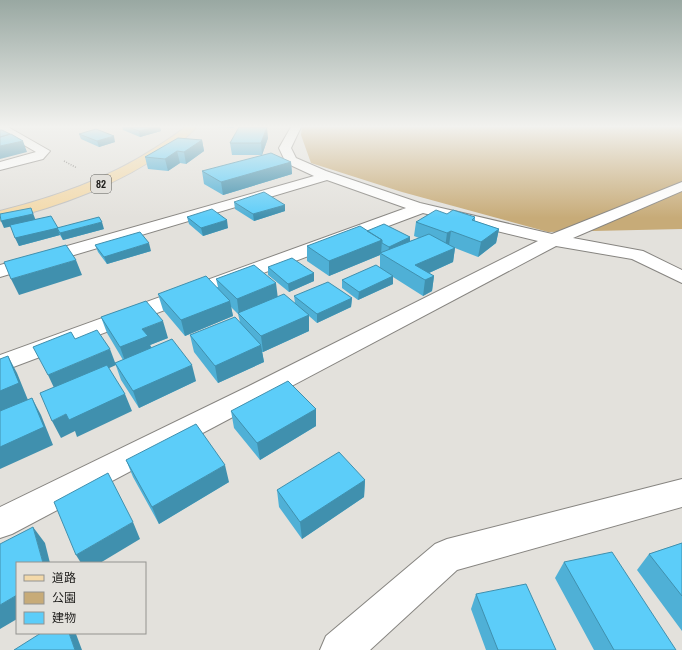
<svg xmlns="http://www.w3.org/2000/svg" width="682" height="650" viewBox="0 0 682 650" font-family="'Archivo Narrow','Noto Sans JP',sans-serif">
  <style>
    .green { fill: #c7ab78 }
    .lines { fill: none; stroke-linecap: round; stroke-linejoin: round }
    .minor-casing { stroke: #878581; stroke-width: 2 }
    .primary-casing { stroke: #c0c0bf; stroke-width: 2 }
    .path { stroke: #7d7b78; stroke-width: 1.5; stroke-dasharray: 1 1.5; stroke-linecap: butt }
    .minor { fill: #fff; fill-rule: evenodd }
    .primary { fill: #f3d9a9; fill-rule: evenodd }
    .wall { fill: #4fb0d6 }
    .shaded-wall { fill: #4090ae }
    .building { fill: #5ccdf9; stroke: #4090ae }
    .labels { text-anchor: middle; stroke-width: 3.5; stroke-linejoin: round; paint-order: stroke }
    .shield { fill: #e3e1dc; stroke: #595855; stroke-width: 1 }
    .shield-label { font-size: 11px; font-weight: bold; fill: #1e1d1b }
  </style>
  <rect width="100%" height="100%" fill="#e3e1dc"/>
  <!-- green -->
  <path class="green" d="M302,127h380v102l-134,3 -146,-40 -91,-29 -10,-28z"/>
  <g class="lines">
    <defs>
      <path id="minor" d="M0,127h8l42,24 -7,8 -43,11v-8l36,-10 -36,-21z
        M291,127h10l-10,21 5,10 30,13 94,32 132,31 130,-52v9l-109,47 70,13 39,19v13l-50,-24 -76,-13 -544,288 -12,4v-31l247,-120 291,-146 -115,-28 -423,159v-17l406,-147 -79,-28 -327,97v-12l314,-89 -28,-13 -7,-15z
        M682,479v28l-225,63 -87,80h-50l6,-14 109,-92 12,-5z"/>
      <path id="primary" d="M185,127h11c-6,9 -17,15 -26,21 -51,37 -109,58 -170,73v-10c55,-14 107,-32 155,-63 10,-7 21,-13 30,-21z"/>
    </defs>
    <!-- minor casing -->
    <use href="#minor" class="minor-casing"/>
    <!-- primary casing -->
    <use href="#primary" class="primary-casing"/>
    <!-- path -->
    <path class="path" d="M64,161l13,7"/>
    <!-- minor -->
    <use href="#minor" class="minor"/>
    <!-- primary -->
    <use href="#primary" class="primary"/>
  </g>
  <!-- wall -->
  <path class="wall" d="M122,127h38l1,4 -21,6 -17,-7z
    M210,127h24v1z
    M79,134l36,8 -16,5 -18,-8z
    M268,138l-6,17h-30l-2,-12z
    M202,140l2,11 -18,13 -6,-1 -12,8 -20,-2 -3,-12z
    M291,162l1,12 -69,21 -19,-11 -2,-13z
    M234,202l51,3v6l-31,10 -19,-12z
    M447,214l28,3v4l24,8 -3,14 -18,14 -23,-9 -2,14 -24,11 5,3 -2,15 -9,5 -30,-19v7l-35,16 -16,-12v-8l38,-13v-12l-51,21 -22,-15v-15l60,-15 43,6v4l9,-3 -5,-2 2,-14z
    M187,217l41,11 -25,8 -14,-12z
    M35,219l23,9 46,1 -41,11 -3,-5 -41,11 -8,-20 -7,2z
    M95,245l56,6 -44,13 -9,-12z
    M268,267l46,6v8l-25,11 -21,-17z
    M216,279l62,18 17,6 -1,-7 58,2 -1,9 -34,16 -8,-7v15l-46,21h-1l2,10 -46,21 -24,-31 -4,-17 50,-13 -2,-8 -7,-7 2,9 -48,20 -22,-26 -5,-16 60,-7z
    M101,317l67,21 -18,7 2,3 44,33 -57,27 -18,-28 -6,-17 8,-3 -16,-27z
    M316,409v17l-56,34 -26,-32 -3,-17z
    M126,460l103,22 -70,42 -26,-47z
    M365,480l-1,17 -62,42 -23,-32 -2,-17z
    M682,543v88l-45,-61 12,-16z
    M564,562l112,88h-82l-39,-72z
    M476,594l80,56h-70l-15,-41z"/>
  <!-- shaded-wall -->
  <path class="shaded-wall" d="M157,127h3l1,4 -21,6 -1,-6z
    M267,127l1,11 -6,17 -1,-12z
    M114,136l1,6 -16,5 -2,-6z
    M202,140l2,11 -18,13 -2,-12z
    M23,141l4,11 -27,7v-13z
    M177,151l3,12 -12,8 -3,-12z
    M291,162l1,12 -69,21 -2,-13z
    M285,205v6l-31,10 -1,-7z
    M31,208l5,13 -32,7 -3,-7z
    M227,220l1,8 -25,8 -2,-8z
    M102,222l2,7 -41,11 -3,-7z
    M57,228l3,7 -41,11 -4,-8z
    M499,229l-3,14 -18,14 3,-15z
    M451,231l-2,14 -4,3 2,-15z
    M410,237v8l-22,9 1,-7z
    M382,240l-1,14 -1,-1v2l-51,21v-15z
    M149,243l2,8 -44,13 -3,-7z
    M455,248l-2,14 -33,15 -5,-12z
    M76,260l6,15 -63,20 -8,-16z
    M314,273v8l-25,11 -1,-8z
    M393,276v8l-35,16 1,-8z
    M434,276l-2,15 -9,5 2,-16z
    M276,283l2,16 -39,16 -2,-16z
    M352,298l-1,9 -34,16v-9z
    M230,301l3,15 -48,20 -4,-16z
    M309,315v16l-46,21 -2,-16z
    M163,321l5,17 -18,7 3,7 -27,12 -6,-17 22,-18z
    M261,345l3,17 -46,21 -3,-17z
    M110,349l6,16 -60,27 -8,-17z
    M8,356l9,17 11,27 -28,12v-21z
    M192,365l4,16 -57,27 -6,-17z
    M125,394l7,17 -55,26 -2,-6 -14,7 -9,-17 14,-7z
    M32,398l9,17 12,30 -53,24v-22z
    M316,409v17l-56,34 -3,-17z
    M225,465l4,17 -70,42 -7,-17z
    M365,480l-1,17 -62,42 -2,-17z
    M133,522l7,17 -40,24h-19l-5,-8z
    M33,527l12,16 5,20h-7z
    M17,595v24l-17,10v-24z
    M69,633h6l1,1 6,16h-7z"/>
  <!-- building -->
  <path class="building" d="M128,127h29l-18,4z
    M239,127h28l-6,16h-31z
    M96,129l18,7 -17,5 -18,-7z
    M0,130h2l8,4 -10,3z
    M11,134l12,7 -23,5v-9z
    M178,138l24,2 -18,12 -7,-1 -12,8 -20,-2z
    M271,153l20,9 -70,20 -19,-11z
    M264,192l21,13 -32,9 -19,-12z
    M31,208l2,6 -32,7 -1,-7z
    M212,209l15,11 -26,8 -14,-11z
    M436,210l11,4 6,-4 22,7 -3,3 27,9 -18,13 -30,-11 -4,2 -31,-11z
    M51,216l7,12 -43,10 -5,-13z
    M99,217l3,5 -42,11 -3,-5z
    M384,224l26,13 -21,10 -7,-4v-3l-15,-9z
    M360,226l22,14 -53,21 -22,-15z
    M140,232l9,11 -45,14 -9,-12z
    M429,234l26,14 -40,17 19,11 -9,4 -45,-27z
    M66,245l10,15 -65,19 -7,-17z
    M292,258l22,15 -26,11 -20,-17z
    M254,265l22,18 -39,16 -21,-20z
    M376,265l17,11 -34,16 -17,-12z
    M206,276l24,25 -49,19 -23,-26z
    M328,282l24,16 -35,16 -23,-18z
    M284,294l25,21 -48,21 -23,-23z
    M146,301l17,20 -21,8 6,7 -28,11 -19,-30z
    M235,317l26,28 -46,21 -25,-31z
    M97,330l13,19 -62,26 -15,-28 38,-15 4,7z
    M172,339l20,26 -59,26 -18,-28z
    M8,356l11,27 -19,8v-32z
    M107,365l18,29 -56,26 -3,-6 -14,7 -12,-28z
    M288,381l28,28 -59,34 -26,-32z
    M32,398l12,29 -44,20v-36z
    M196,424l29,41 -73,42 -26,-47z
    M339,452l26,28 -65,42 -23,-32z
    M108,473l25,49 -57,33 -22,-53z
    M33,527l10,36h-26v32l-17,10v-61z
    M682,543v53l-33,-42z
    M612,552l64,98h-62l-50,-88z
    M526,584l30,66h-58l-22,-56z
    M41,633h28l6,17h-61z"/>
  <!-- sky -->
  <linearGradient id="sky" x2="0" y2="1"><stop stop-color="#99a8a2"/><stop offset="0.58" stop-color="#f2f2ef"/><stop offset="1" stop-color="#f2f2ef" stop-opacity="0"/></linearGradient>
  <rect width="682" height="218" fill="url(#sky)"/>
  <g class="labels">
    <!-- shield labels -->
    <rect class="shield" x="91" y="175" width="20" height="18" rx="3"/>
    <g class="shield-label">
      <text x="101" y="188">82</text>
    </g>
  </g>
  <!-- legend -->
  <rect x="16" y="562" width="130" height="72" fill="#e3e1dc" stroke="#94938f"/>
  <rect x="24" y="575" width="20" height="6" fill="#f3d9a9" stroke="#94938f"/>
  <text x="52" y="582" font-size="12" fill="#1e1d1b">道路</text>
  <rect x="24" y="592" width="20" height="12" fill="#c7ab78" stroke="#94938f"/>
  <text x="52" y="602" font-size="12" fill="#1e1d1b">公園</text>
  <rect x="24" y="612" width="20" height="12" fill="#5ccdf9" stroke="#94938f"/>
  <text x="52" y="622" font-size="12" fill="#1e1d1b">建物</text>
</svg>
